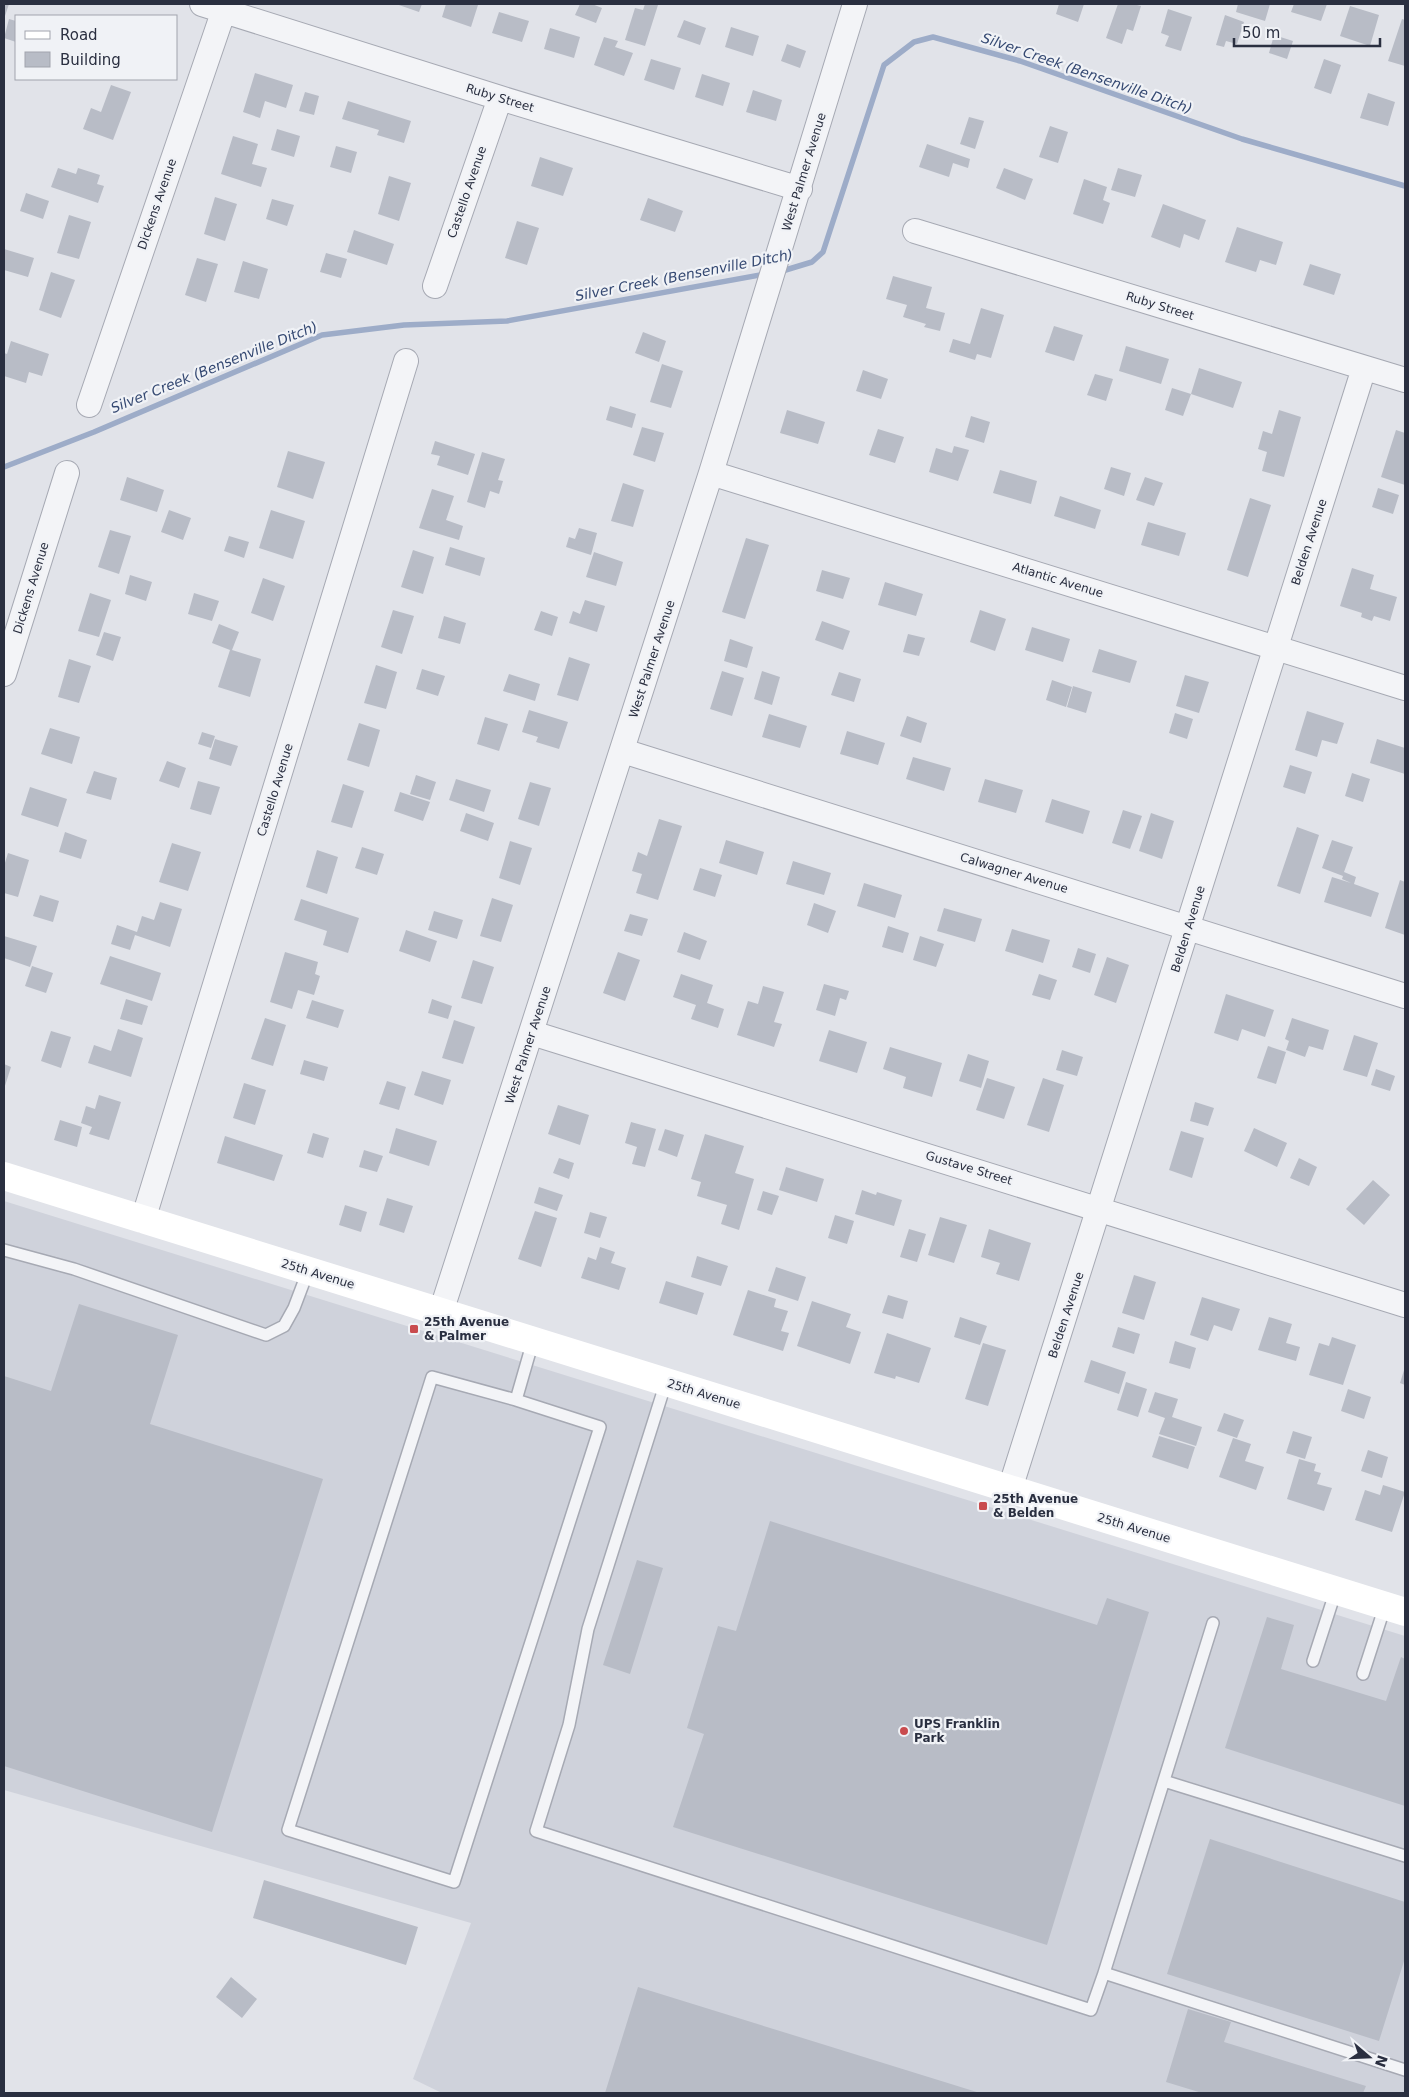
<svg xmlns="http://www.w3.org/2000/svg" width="1409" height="2097" viewBox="0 0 1409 2097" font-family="'DejaVu Sans',sans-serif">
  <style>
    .built { fill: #cfd2db }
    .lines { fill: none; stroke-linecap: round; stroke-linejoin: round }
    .stream { stroke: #9dacc8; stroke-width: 5.5 }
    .building { fill: #b8bcc6 }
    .service-casing { stroke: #a6a9b3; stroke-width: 14 }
    .minor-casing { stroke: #a6a9b3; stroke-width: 26 }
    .service { stroke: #f3f4f7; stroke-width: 11 }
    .minor { stroke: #f3f4f7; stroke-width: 24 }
    .secondary { stroke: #fff; stroke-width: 28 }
    .poi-dot { fill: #c94b4e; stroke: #f0f2f6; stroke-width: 2 }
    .labels { text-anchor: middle; stroke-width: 4.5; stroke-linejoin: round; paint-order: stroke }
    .street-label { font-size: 12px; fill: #2a2f40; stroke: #f0f2f6 }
    .poi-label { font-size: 12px; font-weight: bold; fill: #2a2f40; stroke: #f0f2f6; text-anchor: start }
    .water-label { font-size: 14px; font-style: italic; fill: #354972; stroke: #f0f2f6 }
  </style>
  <rect width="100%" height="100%" fill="#e1e3e9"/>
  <!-- built -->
  <path class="built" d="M4,1201l1401,435v457h-963l-29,-14 58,-156 -467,-133z"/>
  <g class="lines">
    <!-- stream -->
    <path class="stream" d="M779,272l33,-10 11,-10 61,-187 30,-23 19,-5 87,24 222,78 163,47
      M4,467l90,-35 228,-97 82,-10 103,-4 258,-47"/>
  </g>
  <!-- building -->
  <path class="building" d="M4,4h5l-5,15z
    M396,4h26l-3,8z
    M446,4l32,1 -7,22 -29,-10z
    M580,4h12l10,4 -6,15 -21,-8z
    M645,4l13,1 -13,41 -20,-6 10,-32 8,2z
    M1059,4h25l-6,18 -22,-8z
    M1118,4h15l8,2 -8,25 -6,-2 -5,15 -16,-6z
    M1238,4h32l-5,17 -29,-9z
    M1294,4h33l-6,17 -30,-9z
    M1350,6l29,9 -9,31 -30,-10z
    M1168,9l24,8 -11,34 -16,-5 4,-10 -8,-3z
    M499,12l30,9 -7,21 -30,-9z
    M1225,15l19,7 -7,22 -11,-3 -2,6 -8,-2z
    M9,19l7,2v21l-12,-4z
    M1402,19l3,1v46l-17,-5z
    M684,20l22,8 -6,17 -23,-8z
    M731,27l28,9 -6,20 -28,-9z
    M550,28l30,9 -6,21 -30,-9z
    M1274,35l19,6 -6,18 -18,-6z
    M604,37l14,4 -3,6 18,6 -9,23 -30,-11z
    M787,44l19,7 -6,17 -19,-7z
    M651,59l30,9 -7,22 -30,-10z
    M1324,59l17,6 -10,29 -17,-6z
    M255,73l38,12 -7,23 -21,-7 -5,17 -17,-6z
    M702,74l28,9 -7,23 -28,-9z
    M111,85l20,7 -18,48 -30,-11 8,-21 10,4z
    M753,90l29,10 -6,21 -30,-9z
    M305,92l14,4 -5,19 -15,-4z
    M1368,93l27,9 -7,24 -28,-8z
    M348,101l63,20 -7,22 -27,-8 2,-5 -37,-11z
    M969,117l15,4 -9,28 -15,-5z
    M1050,126l18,6 -10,31 -19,-6z
    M277,129l23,7 -6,21 -23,-7z
    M233,136l25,8 -6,20 15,4 -6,19 -40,-13z
    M927,144l43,15 -2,9 -15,-5 -4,14 -30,-10z
    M336,146l21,6 -6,21 -21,-6z
    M540,157l33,11 -10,28 -32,-10z
    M58,168l18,6 2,-6 22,7 -3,9 7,2 -6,17 -47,-16z
    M1004,168l29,11 -8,21 -29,-12z
    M1118,168l24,7 -7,22 -24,-7z
    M389,176l22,7 -12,38 -21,-7z
    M1084,179l23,8 -4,13 7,3 -7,21 -30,-10z
    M26,193l23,8 -6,18 -23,-8z
    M215,197l22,7 -12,37 -21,-7z
    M648,198l35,13 -8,21 -35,-12z
    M272,199l22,6 -7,21 -21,-7z
    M1163,204l43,16 -7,20 -15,-6 -4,14 -29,-11z
    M69,215l22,7 -12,37 -22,-6z
    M517,221l22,7 -12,37 -22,-7z
    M1237,227l46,15 -7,23 -16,-5 -4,12 -31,-10z
    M354,230l40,14 -7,21 -40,-13z
    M4,249l30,9 -6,19 -24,-7z
    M326,253l21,6 -6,19 -21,-6z
    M197,258l21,6 -12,38 -21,-7z
    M243,261l25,8 -9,30 -25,-7z
    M1310,264l31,10 -7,21 -31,-10z
    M51,272l24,8 -14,38 -22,-8z
    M893,276l39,11 -6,21 19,5 -5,18 -16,-4 2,-3 -23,-7 4,-12 -21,-6z
    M981,308l23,7 -13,43 -14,-4 -2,6 -26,-8 4,-13 17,5z
    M1054,326l29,9 -9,26 -29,-9z
    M643,332l23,9 -7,21 -24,-9z
    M11,341l38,13 -7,22 -13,-4 -3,11 -22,-7v-23l3,1z
    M1126,346l43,13 -8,25 -42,-13z
    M662,364l21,7 -12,37 -21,-6z
    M1199,368l43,14 -9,26 -42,-14z
    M863,370l25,9 -7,20 -25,-8z
    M1095,374l18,5 -7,22 -19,-6z
    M1172,388l19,6 -8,22 -18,-6z
    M610,406l26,8 -4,14 -26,-8z
    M787,410l38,12 -7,22 -38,-11z
    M1279,410l22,7 -17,60 -22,-6 5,-19 -9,-3 5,-18 9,3z
    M971,416l19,6 -6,21 -19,-6z
    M642,427l22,6 -9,29 -22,-7z
    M878,429l26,8 -9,26 -26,-8z
    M1396,430l9,3v52l-24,-8z
    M435,441l40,13 -7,21 -31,-10 3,-9 -9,-2z
    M954,446l15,4 -11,31 -29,-9 7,-24 16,5z
    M288,451l37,11 -12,37 -36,-12z
    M482,452l23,7 -7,21 5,1 -4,13 -9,-3 -5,17 -18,-6z
    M1111,467l20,6 -7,23 -20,-7z
    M1000,470l37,11 -6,23 -38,-11z
    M127,477l37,13 -7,22 -37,-12z
    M1145,477l18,6 -9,23 -18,-6z
    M623,483l21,7 -11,37 -22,-6z
    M1378,488l21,7 -6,19 -21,-7z
    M432,489l22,7 -8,24 17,6 -4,14 -40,-12z
    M1060,496l41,14 -6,19 -41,-13z
    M1250,498l21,7 -23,72 -21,-7z
    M169,510l22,8 -8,22 -22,-8z
    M271,510l34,11 -12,38 -34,-11z
    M1148,522l38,11 -7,23 -38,-11z
    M579,528l18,5 -6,22 -25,-8 3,-10 6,2z
    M110,530l21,6 -12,38 -21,-7z
    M229,536l20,6 -5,16 -20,-7z
    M746,538l23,7 -24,74 -23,-7z
    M450,547l35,11 -5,18 -35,-11z
    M413,550l21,7 -11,37 -22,-7z
    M594,552l29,10 -7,24 -30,-9z
    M1352,568l22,7 -4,14 27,8 -7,24 -16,-5 -2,5 -11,-4 1,-4 -22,-7z
    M822,570l28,8 -7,21 -27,-8z
    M130,575l22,7 -6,19 -21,-7z
    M263,578l22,8 -12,35 -22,-8z
    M885,582l38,12 -7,22 -38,-11z
    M90,593l21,7 -12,37 -21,-6z
    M194,593l25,8 -7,20 -24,-7z
    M585,600l20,6 -8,26 -28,-9 4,-12 7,3z
    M393,610l21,6 -12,38 -21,-7z
    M980,610l26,9 -11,32 -25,-9z
    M541,611l17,6 -6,19 -18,-6z
    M444,616l22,7 -6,21 -22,-6z
    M822,621l28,10 -7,19 -28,-10z
    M219,624l20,8 -7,18 29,9 -11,38 -32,-10 12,-37 -18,-7z
    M1032,627l38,12 -7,23 -38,-12z
    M104,632l17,5 -8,24 -17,-6z
    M908,634l17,4 -6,18 -16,-4z
    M730,639l23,8 -6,21 -23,-7z
    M1099,649l38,12 -7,22 -38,-11z
    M569,657l21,7 -12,37 -21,-6z
    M69,659l22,7 -12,37 -21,-6z
    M376,665l21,7 -11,37 -22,-6z
    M422,669l23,7 -7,20 -22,-7z
    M722,671l22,7 -12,38 -22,-7z
    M762,671l18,6 -8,28 -18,-6z
    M839,672l22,7 -7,23 -23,-7z
    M509,674l31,10 -5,17 -32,-10z
    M1185,675l24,7 -10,31 -23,-7z
    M1052,680l20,7 -6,20 -20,-7z
    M1073,686l19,6 -6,21 -19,-6z
    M529,710l39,12 -9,27 -23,-7 2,-5 -16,-5z
    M1307,711l37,12 -7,21 -15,-4 -5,17 -22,-7z
    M1175,713l18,6 -6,20 -18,-6z
    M769,714l38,12 -7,22 -38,-11z
    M907,716l20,7 -6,20 -21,-7z
    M485,717l23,7 -9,27 -22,-7z
    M359,723l21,7 -11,37 -22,-7z
    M50,728l30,9 -8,27 -31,-10z
    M847,731l38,12 -7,22 -38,-11z
    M202,732l13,4 -4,12 -13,-4z
    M215,739l23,7 -7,20 -22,-7z
    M1377,739l28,9v26l-35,-11z
    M913,757l38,11 -7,23 -38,-12z
    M167,761l19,7 -7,20 -20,-7z
    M1290,765l22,7 -7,22 -22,-7z
    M94,771l23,7 -6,22 -25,-7z
    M1352,773l18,6 -7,23 -18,-6z
    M416,775l20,7 -6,18 -20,-6z
    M456,779l35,11 -7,22 -35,-12z
    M985,779l38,11 -7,23 -38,-11z
    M198,781l22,6 -9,28 -21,-6z
    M530,782l21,6 -12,38 -21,-7z
    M343,784l21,7 -12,37 -21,-6z
    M30,787l37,12 -9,28 -37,-12z
    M400,792l30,10 -7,19 -29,-10z
    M1052,799l38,12 -7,23 -38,-12z
    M1123,810l19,6 -12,33 -18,-6z
    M466,813l28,10 -6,18 -28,-10z
    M1151,813l23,8 -12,38 -23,-8z
    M659,819l23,7 -24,74 -22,-7 6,-19 -10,-3 6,-19 9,4z
    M1297,827l22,8 -19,59 -23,-8z
    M65,832l22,8 -6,19 -22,-7z
    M726,840l38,12 -7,23 -38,-12z
    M1332,840l21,7 -9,25 12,5 -2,7 25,9 -8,24 -47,-15 8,-25 19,6 -9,-4 1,-3 -21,-8z
    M510,841l22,7 -12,37 -21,-7z
    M172,843l29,9 -13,39 -29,-9z
    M362,847l22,7 -7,21 -22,-7z
    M317,850l21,7 -11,37 -21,-7z
    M8,853l21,7 -11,37 -14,-4v-27z
    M793,861l38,12 -7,22 -38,-11z
    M700,868l22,7 -7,22 -22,-7z
    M1400,880l5,2v53l-20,-7z
    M864,883l38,12 -7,23 -38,-12z
    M40,895l19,6 -6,21 -20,-6z
    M492,898l21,7 -12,37 -21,-6z
    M301,899l58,19 -11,35 -25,-8 4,-14 -33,-11z
    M160,902l22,7 -12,38 -35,-12 -5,15 -19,-6 6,-19 20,7 5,-16 12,4z
    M814,903l22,8 -8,22 -21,-8z
    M944,908l38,11 -7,23 -38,-11z
    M434,911l29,9 -6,19 -29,-9z
    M630,914l18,5 -6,17 -18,-5z
    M888,926l21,7 -6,20 -21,-6z
    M1012,929l38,11 -7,23 -38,-12z
    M406,930l31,11 -7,21 -31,-11z
    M684,932l23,9 -7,19 -23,-8z
    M4,936l33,10 -7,21 -26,-9z
    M920,936l24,8 -8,23 -23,-7z
    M1078,948l18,6 -6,19 -18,-6z
    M285,952l33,10 -3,12 5,2 -6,19 -16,-5 -6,19 -22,-7z
    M618,952l22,8 -15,41 -22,-8z
    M110,956l51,17 -9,28 -52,-17z
    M1107,957l22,8 -13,38 -22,-8z
    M473,960l21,7 -12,37 -21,-6z
    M32,966l21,7 -7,20 -21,-7z
    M681,974l32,11 -6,18 17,6 -6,19 -27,-9 5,-14 -23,-8z
    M1039,974l18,6 -7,20 -18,-5z
    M824,984l25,7 -3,9 -6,-2 -5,18 -19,-6z
    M763,986l21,6 -10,30 8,2 -8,23 -37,-12 11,-34 10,3z
    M1226,994l48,16 -9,27 -23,-8 -4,12 -24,-8z
    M126,999l22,7 -6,19 -22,-6z
    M432,999l20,7 -4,13 -20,-6z
    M312,1000l32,10 -6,18 -32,-10z
    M265,1018l21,7 -13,41 -22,-7z
    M1292,1018l37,12 -6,20 -14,-4 -4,11 -19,-7 3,-9 -4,-2z
    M454,1020l21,7 -12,37 -21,-6z
    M118,1029l25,9 -12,39 -43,-14 6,-18 17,6z
    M829,1030l38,12 -10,31 -38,-12z
    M51,1031l20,6 -10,31 -20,-7z
    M1354,1035l24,8 -11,34 -24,-7z
    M1268,1046l18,6 -10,32 -19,-6z
    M890,1047l52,16 -10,34 -29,-9 3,-11 -23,-8z
    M1062,1050l21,7 -6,19 -21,-6z
    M968,1054l21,7 -8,27 -22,-7z
    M304,1060l24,7 -4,14 -24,-7z
    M4,1064l7,3 -7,22z
    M1376,1069l19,7 -5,15 -19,-6z
    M422,1071l29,9 -8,25 -29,-10z
    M987,1078l28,9 -11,32 -28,-9z
    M1043,1078l21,7 -15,47 -22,-7z
    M387,1081l19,6 -7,23 -20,-6z
    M244,1083l22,7 -11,35 -22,-7z
    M99,1095l22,7 -12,38 -20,-6 3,-7 -11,-4 5,-17 9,3z
    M1195,1102l19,6 -6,18 -18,-5z
    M558,1105l31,10 -9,30 -32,-11z
    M60,1120l22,7 -5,20 -23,-7z
    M631,1122l25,7 -11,38 -13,-3 5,-17 -12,-4z
    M396,1128l41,13 -8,25 -40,-13z
    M1254,1128l33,15 -10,24 -33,-16z
    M665,1129l19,6 -7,22 -19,-7z
    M1181,1131l23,7 -12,40 -23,-8z
    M313,1133l16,5 -6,20 -16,-5z
    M705,1134l39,12 -9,27 19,6 -15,51 -18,-6 6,-19 -30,-9 4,-14 -10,-3z
    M225,1136l58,19 -9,26 -57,-18z
    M364,1150l19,6 -6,16 -18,-5z
    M559,1158l15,5 -5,16 -16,-6z
    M1299,1158l18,9 -8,19 -19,-8z
    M786,1167l38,12 -7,23 -38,-12z
    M1373,1180l17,15 -26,30 -18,-16z
    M539,1187l24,8 -6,16 -23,-8z
    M862,1190l14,5 1,-3 25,8 -8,26 -39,-12z
    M763,1191l16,5 -7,19 -15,-5z
    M387,1198l26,8 -9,27 -25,-8z
    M345,1205l22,7 -6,20 -22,-7z
    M535,1211l22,7 -16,49 -23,-8z
    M590,1212l17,5 -7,21 -16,-5z
    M835,1215l19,6 -7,23 -19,-6z
    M940,1217l27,8 -13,38 -26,-8z
    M909,1229l17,5 -9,28 -17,-5z
    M989,1229l42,14 -12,38 -23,-7 4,-11 -19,-6z
    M600,1247l15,5 -4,11 15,5 -7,22 -38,-12 7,-21 8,3z
    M697,1256l31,10 -7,20 -30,-9z
    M776,1267l30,10 -8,24 -30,-10z
    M1134,1275l22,7 -12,38 -22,-7z
    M666,1281l38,12 -7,22 -38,-12z
    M748,1290l28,9 -2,8 14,4 -7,20 8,2 -6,18 -50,-16z
    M888,1295l20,6 -5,18 -21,-6z
    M1202,1297l38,12 -8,22 -18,-6 -6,16 -18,-6z
    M812,1301l39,13 -5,13 15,5 -11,32 -53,-18z
    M79,1304l99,31 -28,89 173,55 -111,353 -208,-66v-390l47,15z
    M960,1317l27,9 -7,19 -26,-8z
    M1269,1317l23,7 -6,19 14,4 -4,14 -38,-11z
    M1118,1327l22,7 -6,20 -22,-7z
    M887,1333l44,15 -12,35 -23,-7 -1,3 -21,-6z
    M1332,1337l24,8 -13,40 -34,-10 10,-32 10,3z
    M1175,1341l21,7 -6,21 -21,-6z
    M983,1343l23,7 -18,56 -23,-7z
    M1091,1360l35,12 -7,22 -35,-12z
    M1405,1367v18l-5,-2z
    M1126,1382l21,7 -9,28 -21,-7z
    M1348,1389l23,8 -7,22 -23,-8z
    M1155,1392l23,7 -6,18 30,10 -6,19 -37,-12 6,-16 -17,-6z
    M1224,1413l20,7 -7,18 -20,-7z
    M1293,1431l19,6 -7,22 -19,-6z
    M1159,1436l36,11 -7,22 -36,-12z
    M1233,1438l18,6 -6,17 19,6 -8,23 -37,-13z
    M1368,1450l20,7 -6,21 -21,-7z
    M1299,1459l17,5 -2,7 7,2 -4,11 15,4 -8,23 -37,-12z
    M1383,1485l22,7 -13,40 -37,-12 10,-30 15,5z
    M770,1521l327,104 10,-27 42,14 -102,333 -374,-118 31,-93 -17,-6 31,-102 18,5z
    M637,1560l26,8 -33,106 -27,-9z
    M1267,1617l27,8 -13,44 105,32 15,-44 4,2v147l-180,-58z
    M1210,1839l195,63v56l-26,83 -212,-67z
    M264,1880l154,47 -12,38 -153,-47z
    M231,1977l26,22 -15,19 -26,-21z
    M638,1987l342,106h-375z
    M1188,2009l43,13 -7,20 142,44 -3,7h-161l-36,-11z"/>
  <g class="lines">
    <defs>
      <path id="service" d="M4,1250l70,19 192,66 18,-9 10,-18 14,-37
        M666,1382l-78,247 -19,96 -33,106 555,179 13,-37 301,97
        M516,1400l84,27 -146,455 -166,-52 144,-453 84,23 17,-59
        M1313,1661l23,-71
        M1363,1674l22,-68
        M1164,1781l241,75
        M1104,1973l109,-350"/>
      <path id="minor" d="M202,4l298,94 300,91
        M915,231l490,149
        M435,286l65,-188
        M89,405l137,-401
        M711,473l694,215
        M4,674l63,-201
        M623,751l782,245
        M532,1033l873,272
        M143,1220l263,-859
        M441,1312l270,-839 144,-469
        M1010,1489l354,-1121"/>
    </defs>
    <!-- service casing -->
    <use href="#service" class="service-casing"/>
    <!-- minor casing -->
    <use href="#minor" class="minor-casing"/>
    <!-- service -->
    <use href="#service" class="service"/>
    <!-- minor -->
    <use href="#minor" class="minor"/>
    <!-- secondary -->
    <path class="secondary" d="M4,1176l1401,436"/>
  </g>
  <!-- markers -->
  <g class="poi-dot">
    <rect x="409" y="1324" width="10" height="10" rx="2.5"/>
    <rect x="978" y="1501" width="10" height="10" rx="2.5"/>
    <circle cx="904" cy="1731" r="5"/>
  </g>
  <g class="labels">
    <!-- street labels -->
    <g class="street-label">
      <text transform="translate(500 98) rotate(17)" y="4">Ruby Street</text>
      <text transform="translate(804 172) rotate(-73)" y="4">West Palmer Avenue</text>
      <text transform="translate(467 192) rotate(-71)" y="4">Castello Avenue</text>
      <text transform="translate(157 204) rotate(-71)" y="4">Dickens Avenue</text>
      <text transform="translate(1160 306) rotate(17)" y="4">Ruby Street</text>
      <text transform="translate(1309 542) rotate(-72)" y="4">Belden Avenue</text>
      <text transform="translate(1058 580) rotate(17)" y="4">Atlantic Avenue</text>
      <text transform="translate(31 588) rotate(-73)" y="4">Dickens Avenue</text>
      <text transform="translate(652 659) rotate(-72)" y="4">West Palmer Avenue</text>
      <text transform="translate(275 790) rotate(-73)" y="4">Castello Avenue</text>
      <text transform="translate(1014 873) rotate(17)" y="4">Calwagner Avenue</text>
      <text transform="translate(1188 929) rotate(-73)" y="4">Belden Avenue</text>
      <text transform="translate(528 1045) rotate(-72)" y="4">West Palmer Avenue</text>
      <text transform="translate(969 1168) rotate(17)" y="4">Gustave Street</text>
      <text transform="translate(318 1274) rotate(17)" y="4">25th Avenue</text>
      <text transform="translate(1066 1315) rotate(-72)" y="4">Belden Avenue</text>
      <text transform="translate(704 1394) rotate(17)" y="4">25th Avenue</text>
      <text transform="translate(1134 1528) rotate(17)" y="4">25th Avenue</text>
    </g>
    <!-- poi labels -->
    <g class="poi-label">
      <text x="424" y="1326">25th Avenue<tspan x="424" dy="14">&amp; Palmer</tspan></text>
      <text x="993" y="1503">25th Avenue<tspan x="993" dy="14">&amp; Belden</tspan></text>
      <text x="914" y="1728">UPS Franklin<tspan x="914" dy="14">Park</tspan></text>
    </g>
    <!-- water labels -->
    <g class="water-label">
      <text transform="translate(1087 73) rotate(19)" y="5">Silver Creek (Bensenville Ditch)</text>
      <text transform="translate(684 275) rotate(-11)" y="5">Silver Creek (Bensenville Ditch)</text>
      <text transform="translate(214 367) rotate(-22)" y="5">Silver Creek (Bensenville Ditch)</text>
    </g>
  </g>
  <!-- border -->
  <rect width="1409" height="2097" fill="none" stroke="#2a2f40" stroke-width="10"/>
  <!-- legend -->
  <rect x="15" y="15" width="162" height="65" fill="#f0f2f6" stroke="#a1a4ad"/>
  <rect x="25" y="31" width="25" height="8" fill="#ffffff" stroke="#a1a4ad"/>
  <text x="60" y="40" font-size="15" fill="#2a2f40">Road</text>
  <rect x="25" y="52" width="25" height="15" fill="#b8bcc6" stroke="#a1a4ad"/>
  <text x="60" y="65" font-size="15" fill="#2a2f40">Building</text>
  <!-- north arrow -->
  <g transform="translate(1369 2057) rotate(109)" stroke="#f0f2f6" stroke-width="4" paint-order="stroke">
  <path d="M0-4L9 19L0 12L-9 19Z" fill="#2a2f40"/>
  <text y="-8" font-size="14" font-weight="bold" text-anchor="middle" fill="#2a2f40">N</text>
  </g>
  <!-- scale -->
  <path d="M1234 38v8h146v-8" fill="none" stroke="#2a2f40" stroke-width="2.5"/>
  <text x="1242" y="38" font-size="15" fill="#2a2f40" stroke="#f0f2f6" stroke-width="4" paint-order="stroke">50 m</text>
</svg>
